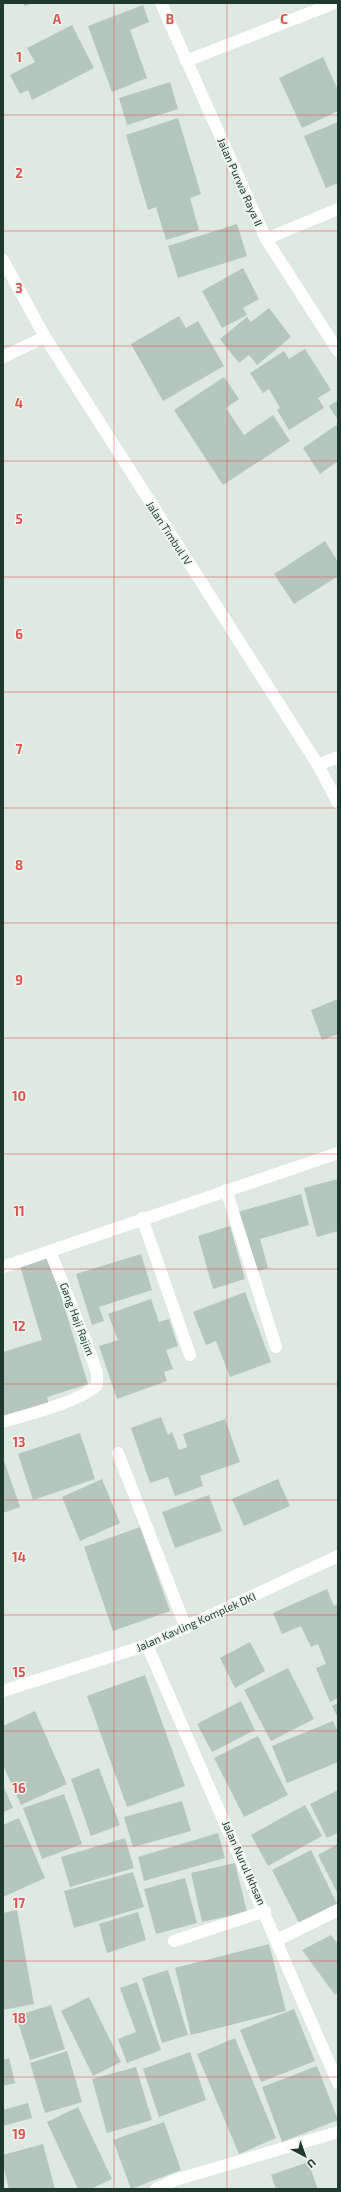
<svg xmlns="http://www.w3.org/2000/svg" width="341" height="2192" viewBox="0 0 341 2192" font-family="'Exo 2',sans-serif">
  <style>
    .building { fill: #b5c7bc }
    .lines { fill: none; stroke-linecap: round; stroke-linejoin: round }
    .lane { stroke: #fff; stroke-width: 12 }
    .street { stroke: #fff; stroke-width: 12 }
    .grid { fill: none; stroke: #df524c; stroke-width: 1; stroke-opacity: 0.55 }
    .labels { text-anchor: middle; stroke-width: 3; stroke-linejoin: round; paint-order: stroke }
    .street-label { font-size: 11px; fill: #1f392c; stroke: #edf6f0 }
    .grid-label { font-size: 13px; text-anchor: middle; font-weight: bold; fill: #df524c; stroke: #edf6f0; stroke-width: 3; stroke-linejoin: round; paint-order: stroke }
  </style>
  <rect width="100%" height="100%" fill="#dde9e1"/>
  <!-- building -->
  <path class="building" d="M23,3h10l-8,3z
    M143,5l6,17 -19,8 17,48 -35,14 -24,-66z
    M72,25l22,43 -62,32 -4,-10 -8,4 -10,-19 25,-13 -8,-14z
    M323,57l15,33v21l-36,17 -23,-50z
    M170,82l8,27 -51,16 -8,-27z
    M178,118l23,76 -11,4 9,32 -33,10 -10,-33 -8,3 -22,-75z
    M338,122v61l-12,5 -22,-52z
    M237,224l10,32 -69,22 -10,-32z
    M243,268l16,31 -16,9 4,7 -25,13 -20,-37z
    M269,308l22,29 -34,28 -8,-10 -10,8 -19,-24 27,-22 4,5z
    M179,316l7,12 12,-7 26,45 -61,35 -32,-57z
    M305,349l26,41 -13,8 6,10 -35,22 -12,-20 3,-2 -11,-19 -6,4 -13,-20 34,-22 5,8z
    M224,377l15,22 -13,9 18,27 29,-20 17,26 -67,44 -49,-75z
    M338,400v20l-9,-14z
    M338,424v37l-18,13 -17,-26z
    M325,541l13,21v14l-44,28 -20,-30z
    M338,999v35l-16,6 -11,-30z
    M338,1179v52l-21,6 -13,-49z
    M301,1194l8,31 -49,14 8,29 -13,4 -17,-60z
    M230,1226l15,53 -32,10 -15,-53z
    M141,1254l11,36 -53,17 5,14 -12,4 -16,-51z
    M49,1257l39,127 -41,13 2,7 -46,15v-67l39,-12 -22,-74z
    M245,1292l26,70 -41,15 -14,-36 -10,4 -13,-33z
    M151,1299l8,23 10,-3 9,27 -12,4 7,19 -9,3 3,9 -50,18 -18,-53 19,-6 -10,-26z
    M161,1417l7,18 4,-3 7,18 8,-3 -4,-13 42,-15 15,43 -40,14 3,10 -28,10 -7,-19 -18,6 -19,-55z
    M80,1433l15,46 -62,21 -15,-46z
    M3,1458l17,49 -17,6z
    M102,1479l18,44 -40,18 -18,-44z
    M278,1479l12,27 -46,20 -12,-27z
    M209,1495l13,36 -47,17 -13,-36z
    M140,1527l30,84 -57,20 -29,-84z
    M327,1589l7,17 4,-2v94l-8,4 -14,-34 10,-4 -8,-20 -7,3 -10,-21 -19,8 -9,-21z
    M250,1642l15,29 -30,17 -15,-30z
    M288,1668l26,51 -43,22 -27,-51z
    M145,1675l40,111 -58,21 -40,-111z
    M241,1701l14,29 -43,22 -15,-28z
    M338,1703v15l-6,-12z
    M35,1711l32,73 -46,21 -18,-40v-39z
    M333,1721l5,11v30l-51,21 -15,-37z
    M258,1736l30,59 -44,22 -30,-59z
    M99,1768l21,57 -29,11 -20,-57z
    M3,1785l10,23 -10,4z
    M338,1790v43l-11,5 -17,-34z
    M64,1794l18,50 -40,15 -19,-51z
    M182,1801l9,30 -58,16 -9,-30z
    M305,1805l17,31 -54,30 -17,-31z
    M19,1818l26,60 -42,19v-72z
    M218,1833l7,25 -81,23 -6,-24z
    M125,1838l9,30 -64,19 -9,-30z
    M338,1844v50l-20,-39z
    M311,1850l26,54 -38,19 -27,-53z
    M235,1863l12,49 -45,10 -11,-49z
    M133,1872l11,35 -70,21 -10,-37z
    M185,1878l12,45 -41,11 -12,-45z
    M17,1910l17,94 -31,6v-97z
    M138,1912l8,28 -39,13 -8,-29z
    M331,1935l7,9v48l-3,3 -33,-45z
    M269,1944l17,67 -95,24 -16,-67z
    M168,1970l20,65 -26,8 -20,-65z
    M137,1982l24,68 -34,13 -9,-24 18,-7 -16,-44z
    M89,1997l32,65 -28,14 -32,-65z
    M51,2005l14,44 -35,11 -14,-44z
    M294,2009l21,52 -54,21 -21,-52z
    M235,2038l41,100 -37,16 -42,-100z
    M67,2051l15,51 -37,11 -15,-50z
    M190,2052l16,48 -47,17 -16,-48z
    M9,2058l6,25 -12,3v-26z
    M317,2066l21,54 -56,22 -20,-55z
    M136,2067l16,53 -45,13 -15,-54z
    M28,2103l4,15 -29,8v-16z
    M78,2107l34,72 -21,10h-13l-31,-67z
    M164,2122l17,48 -50,19 -18,-49z
    M43,2144l12,45h-46l-6,-24v-10z
    M308,2162l10,27h-42l-5,-14z"/>
  <g class="lines">
    <!-- lane -->
    <path class="lane" d="M3,1267l47,-16"/>
    <!-- street -->
    <path class="street" d="M161,3l105,236 72,112
      M186,61l149,-58
      M266,239l72,-30
      M3,260l42,77 273,428 20,38
      M3,357l42,-20
      M318,765l20,-8
      M226,1190l50,157
      M142,1218l48,137
      M3,1422c23,-7 79,-21 94,-37v-12l-9,-26 -38,-96 288,-98
      M118,1453l68,175
      M147,1645l191,438
      M3,1691l144,-46 191,-89
      M277,1940l61,-30
      M174,1941l91,-30
      M156,2189l19,-9 163,-48"/>
  </g>
  <!-- grid -->
  <path class="grid" d="M114,3v2186M227,3v2186M3,115h335M3,231h335M3,346h335M3,461h335M3,577h335M3,692h335M3,808h335M3,923h335M3,1038h335M3,1154h335M3,1269h335M3,1384h335M3,1500h335M3,1615h335M3,1731h335M3,1846h335M3,1961h335M3,2077h335"/>
  <g class="labels">
    <!-- street labels -->
    <g class="street-label">
      <text transform="translate(240 182) rotate(66)" y="4">Jalan Purwa Raya II</text>
      <text transform="translate(169 533) rotate(57)" y="4">Jalan Timbul IV</text>
      <text transform="translate(77 1319) rotate(69)" y="4">Gang Haji Rajim</text>
      <text transform="translate(196 1622) rotate(-24)" y="4">Jalan Kavling Komplek DKI</text>
      <text transform="translate(244 1863) rotate(66)" y="4">Jalan Nurul Ikhsan</text>
    </g>
  </g>
  <g class="grid-label">
    <text x="57" y="24">A</text>
    <text x="170" y="24">B</text>
    <text x="284" y="24">C</text>
    <text x="19" y="62">1</text>
    <text x="19" y="178">2</text>
    <text x="19" y="293">3</text>
    <text x="19" y="408">4</text>
    <text x="19" y="524">5</text>
    <text x="19" y="639">6</text>
    <text x="19" y="754">7</text>
    <text x="19" y="870">8</text>
    <text x="19" y="985">9</text>
    <text x="19" y="1101">10</text>
    <text x="19" y="1216">11</text>
    <text x="19" y="1331">12</text>
    <text x="19" y="1447">13</text>
    <text x="19" y="1562">14</text>
    <text x="19" y="1677">15</text>
    <text x="19" y="1793">16</text>
    <text x="19" y="1908">17</text>
    <text x="19" y="2023">18</text>
    <text x="19" y="2139">19</text>
  </g>
  <!-- border -->
  <rect width="341" height="2192" fill="none" stroke="#1f392c" stroke-width="8"/>
  <!-- north arrow -->
  <g transform="translate(305 2156) rotate(139)" stroke="#edf6f0" stroke-width="3" paint-order="stroke">
  <path d="M0-3L7 15L0 10L-7 15Z" fill="#1f392c"/>
  <text y="-6" font-size="11" font-weight="bold" text-anchor="middle" fill="#1f392c">U</text>
  </g>
</svg>
